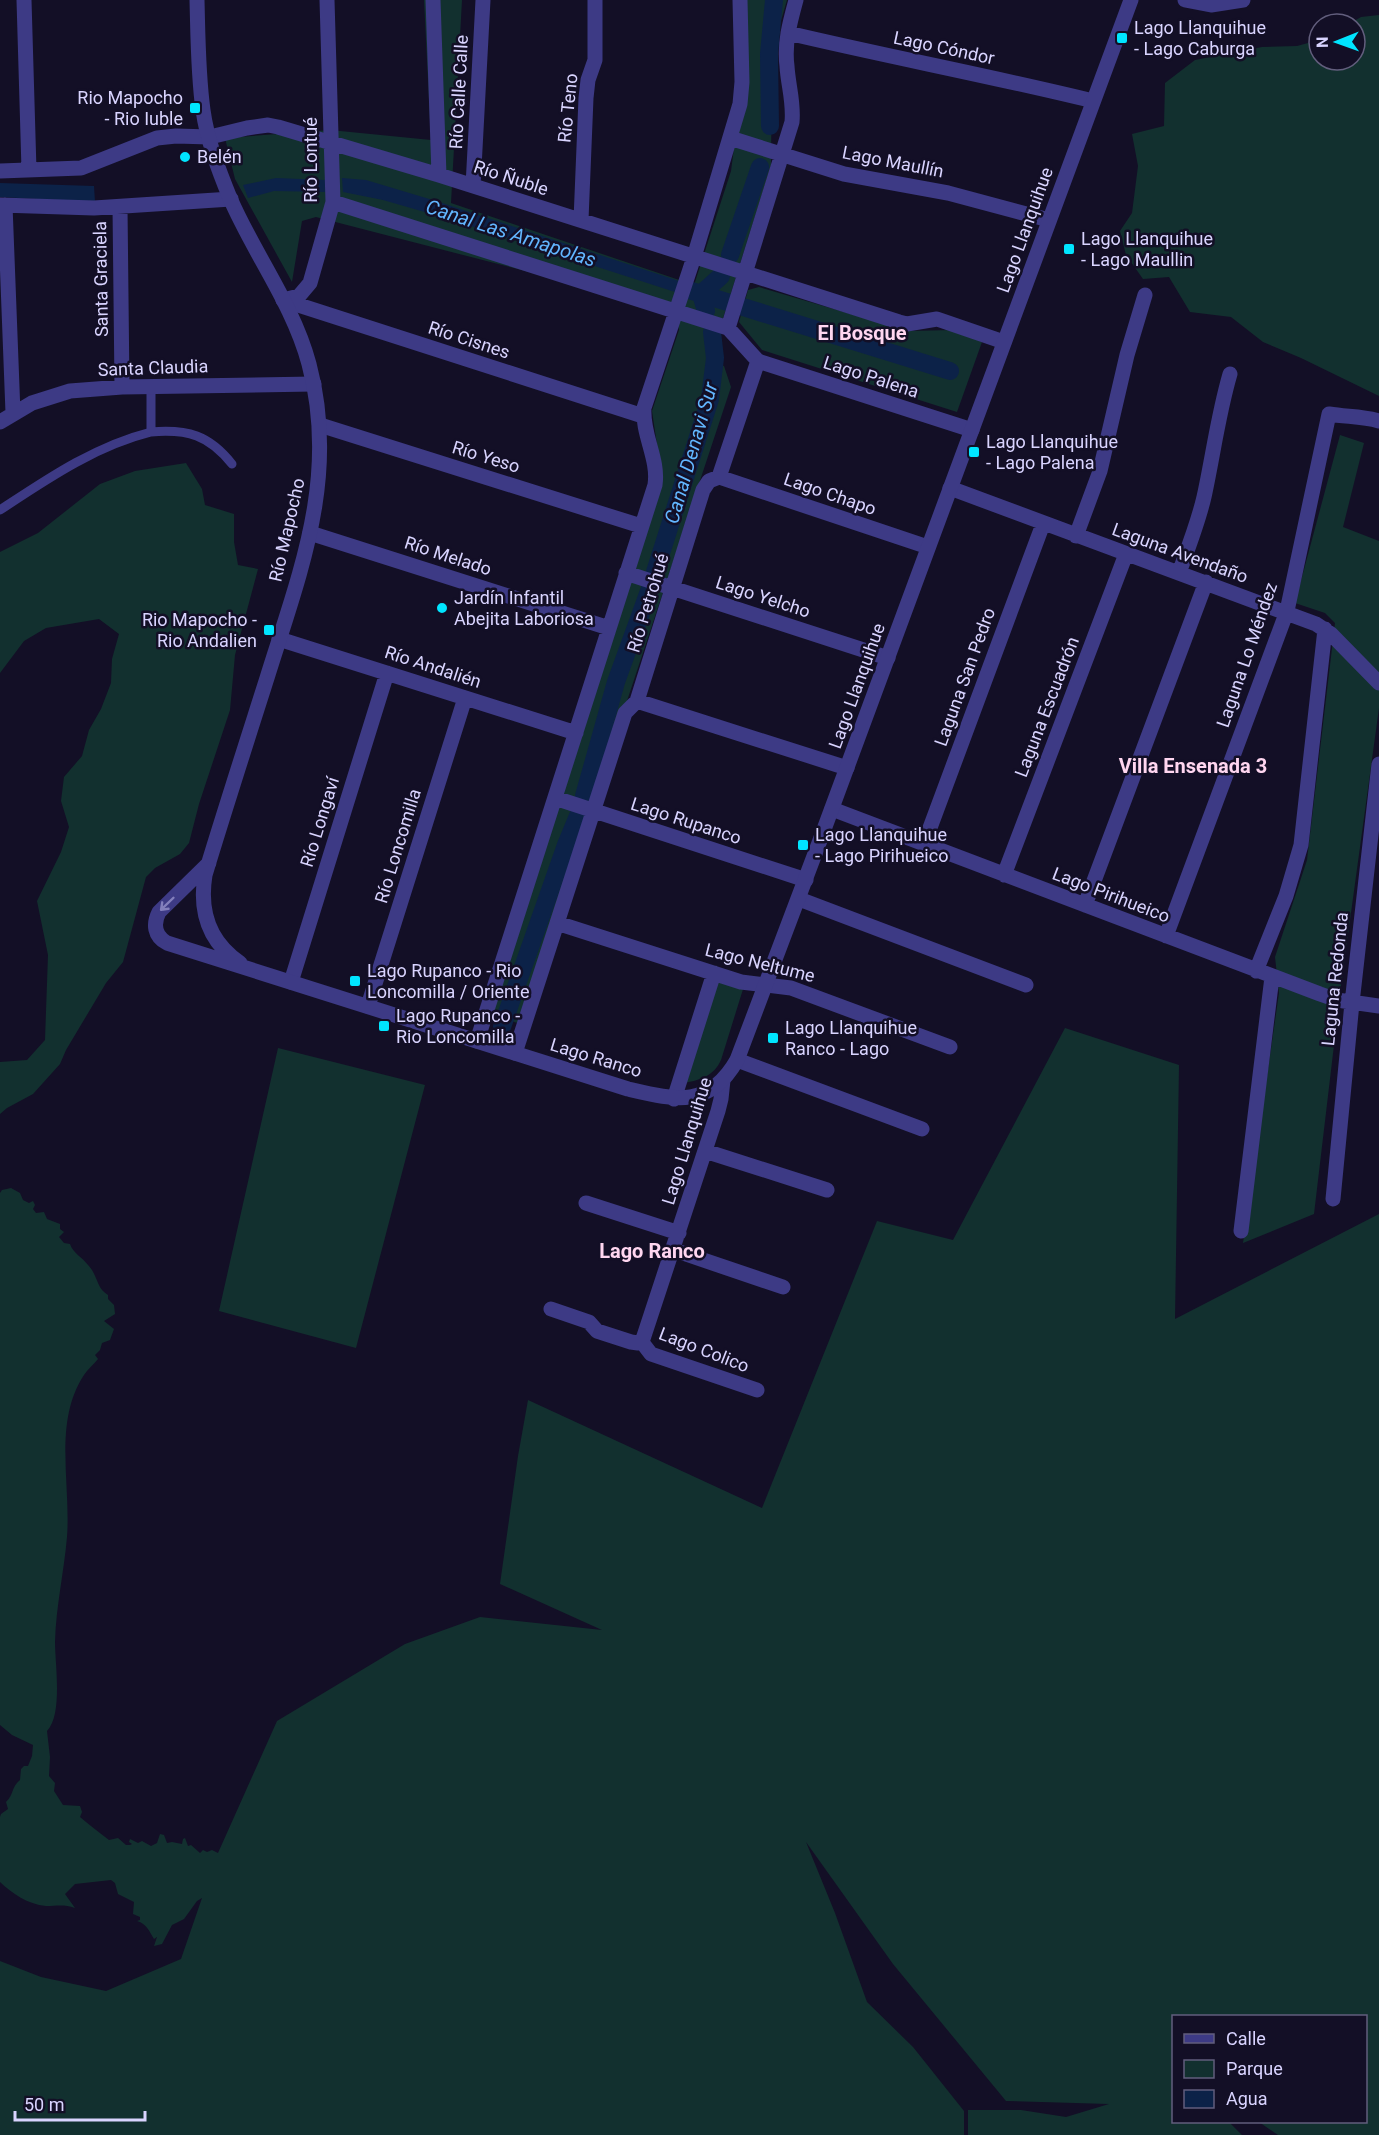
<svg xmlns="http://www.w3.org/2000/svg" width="1379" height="2135" viewBox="0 0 1379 2135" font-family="Roboto,sans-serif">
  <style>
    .green { fill: #12302f }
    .water { fill: #0c2248 }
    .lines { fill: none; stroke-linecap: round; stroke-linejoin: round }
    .canal { stroke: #0c2248; stroke-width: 18 }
    .service { stroke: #3d3a85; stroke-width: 9 }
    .minor { stroke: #3d3a85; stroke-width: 15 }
    .tertiary { stroke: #3d3a85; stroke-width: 15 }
    .oneway { stroke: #837fbc }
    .poi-dot { fill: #00e5ff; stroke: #130f26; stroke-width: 2 }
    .labels { text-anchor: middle; stroke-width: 5; stroke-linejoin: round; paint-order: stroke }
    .poi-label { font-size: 18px; fill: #d9d4ff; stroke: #130f26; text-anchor: start }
    .street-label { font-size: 18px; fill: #d9d4ff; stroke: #130f26 }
    .water-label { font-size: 20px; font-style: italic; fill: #62b6ff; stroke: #130f26 }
    .neighbourhood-label { font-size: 20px; font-weight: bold; fill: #ffd6f0; stroke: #130f26 }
  </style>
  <rect width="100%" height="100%" fill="#130f26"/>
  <!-- green -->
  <path class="green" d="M424,0h38l-11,203 243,82 37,-114 10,-77 -8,-94h54l-15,52 -1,113 -61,195 14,6 7,21 -211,637 -28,-10 170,-536 -10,-67 27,-81 -3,-20 -360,-93 -14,4 -10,61 -57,-103 -10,-41 105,-8 101,10z
    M1379,15v381l-78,-38 -38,-16 -32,-25 -41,-5 -21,-35 -26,2 -17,-24 -6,-24 12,-18 6,-47 -6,-32 32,-8 1,-43 30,-23 67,-13 35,-1 22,-6v20h36v-36h-6l12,-7z
    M759,287l150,44 43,-1 30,12 -25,70 -195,-62 -23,-28 9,-32z
    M1340,435l24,8 -21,84 36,14v167l-38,278 -27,228 -71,29 36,-250 -4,-36 32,-97 28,-237 -10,-10 -30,-10z
    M186,463l16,26 3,16 29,9v28l4,23 20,4 -23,86 -5,55 -31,94 -10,39 -9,11 -25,14 -9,9 -23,85 -17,21 -40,67 -6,14 -27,30 -26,14 -7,6v-52l27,-2 18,-20 3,-85 -11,-54 24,-49 8,-25 -8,-26 3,-24 18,-21 7,-26 12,-21 10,-26 1,-24 7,-25 -20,-15 -53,9 -22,13 -24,32v-121l38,-19 62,-49 35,-13z
    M721,980l23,6 -23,74c-7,16 -21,20 -37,23l32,-100z
    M1065,1028l114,37 -4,254 204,-105v921h-101l-19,-13h107v-106h-192v106h55l13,13h-274v-25h53l45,7 43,-13 -103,-3 -113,-137 -87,-122 29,71 32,89 46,45 51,64v24h-964v-174l41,16 65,14 75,-32 21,-61 -5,3 -13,18 -12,6 -10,19 -8,2 3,-9 -3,2c-5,-8 -7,-15 -17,-18l3,-1v-3l-7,-3 1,-12 -16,-8 -3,-11 -4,-3 -36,4 -10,10 10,14c-11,-4 -18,-2 -29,-2 -19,-2 -33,-12 -46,-24v-65l1,-3 7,-5 -2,-7c8,-7 5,-15 14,-22l1,-11 3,-3h4l4,-10 1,-11 -21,-10 -12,-10v-532l2,-3 9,-2 9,5 3,7 6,3 4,-2 2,4 -2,4 3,4 8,-1 3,7 13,5v5l4,3 -5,5 5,6 6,1c3,9 12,13 18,21 10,10 8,23 20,30v4l6,6 1,9 -11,7 10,8 -4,11 -8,3 -2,7 -5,5 3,4c-5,6 -10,10 -14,16 -31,47 -13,109 -17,162 -3,35 -11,69 -12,105 0,22 8,72 -8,89l3,26 -1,19 6,7 -1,8 9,14 17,1 2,6 -2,5c9,8 19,15 29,23l9,-2 8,7h4l2,-1 -3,-2 1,-3 8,4 4,-2 9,5 6,-3 3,-9 4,1 3,8 5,-1 10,2 1,-5 2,-1 3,8 3,-1 9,8 3,-3 4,2 5,-2 6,3 59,-132 128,-77 75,-27 122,13 -102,-46 18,-128 10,-56 234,108 115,-287 76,19z
    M278,1048l147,37 -69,263 -137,-37z"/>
  <!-- water -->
  <path class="water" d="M276,178l49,2v12l-51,-1 -26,7 -5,-13z
    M342,178l24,2 70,21 243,80 -4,11 -226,-73 -66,-19 -40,-8z
    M0,183l94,3 1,16 -95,-5z"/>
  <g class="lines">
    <!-- canal -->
    <path class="canal" d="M770,126l-1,-72 5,-54
      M730,255l30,-88
      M692,291l35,11
      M743,307l207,64
      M706,311l-5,-17 20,-18
      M655,572l55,-173 5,-41 -3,-26
      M584,796l32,-114 33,-91
      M502,1027l64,-182 12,-29"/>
    <!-- service -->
    <path class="service" d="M151,432c37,-3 58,3 81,32
      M0,510c47,-31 95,-64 151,-78v-45"/>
    <!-- minor -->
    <path class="minor" d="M24,0l5,170
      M433,0l6,175
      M1185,0l26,5 32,-5
      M788,33c101,24 203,43 305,68
      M730,138l114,36 104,19 101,27
      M0,171l81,-3 76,-30 19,-2 34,1 37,-9 21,-3 10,2 161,48 460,147 8,2 30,-5 67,23
      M473,186l10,-186
      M333,202l395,126 30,33 214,69
      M0,205l94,3 137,-9
      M5,205l8,208
      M120,207l2,180
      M581,220l5,-122 2,-18 7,-20v-60
      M283,300l360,116
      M283,300l16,-4 11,-13 23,-81 -6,-202
      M728,328l64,-206c2,-20 -4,-37 -5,-56 -3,-23 3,-44 9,-66
      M0,422l32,-19 38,-12 52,-4 192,-3
      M320,425l321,101
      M719,477l209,70
      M950,488l366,136 15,10 48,49
      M310,533l299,95
      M1076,536l24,-65 27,-116 18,-60
      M626,573l262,85
      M1179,573c9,-25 19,-50 25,-76 9,-41 14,-82 26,-123
      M279,639l297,94
      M637,701l210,67
      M555,798l251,82
      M832,809l488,185 17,6 42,6
      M924,844l119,-320
      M1004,875l122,-321
      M799,899l227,86
      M1085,905l121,-323
      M557,923l184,59 50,6 159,59
      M1166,936l121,-325 42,-197c17,3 33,2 50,7
      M1256,971l30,-75 15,-51 24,-216
      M291,982l96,-309
      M368,1006l97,-308
      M477,1041l178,-556c4,-26 -13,-50 -11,-77l50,-151 46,-153 2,-22 -2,-82
      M515,1053l110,-340 12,-12 66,-211 6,-9 10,-4 39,-116
      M737,1060l185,69
      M674,1099l40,-126
      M705,1151l122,39
      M1333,1199l19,-196 27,-239
      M586,1203l93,30
      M1241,1231l31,-254
      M674,1250l109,37
      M551,1309l38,13 8,9 34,11 7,1 5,-4 75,-228 3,-12 2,-19
      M641,1341l10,13 106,36"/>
    <!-- tertiary -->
    <path class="tertiary" d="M197,0c1,37 1,74 6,110 4,30 16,61 27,88 24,56 63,106 79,166 30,113 -9,208 -42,314 -21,66 -42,131 -62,197 -6,37 4,67 35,88
      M209,863l-50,49c-6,12 -5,24 8,31l461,146c47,11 81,20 109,-29l82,-217 312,-843"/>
  </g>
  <!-- one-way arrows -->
  <defs><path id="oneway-shaft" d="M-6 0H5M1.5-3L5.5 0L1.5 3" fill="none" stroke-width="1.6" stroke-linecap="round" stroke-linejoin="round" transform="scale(1.5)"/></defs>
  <use class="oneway" href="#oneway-shaft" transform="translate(167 904) rotate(136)"/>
  <!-- markers -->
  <g class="poi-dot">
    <rect x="1116" y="32" width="12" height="12" rx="3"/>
    <rect x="189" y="102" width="12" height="12" rx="3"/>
    <circle cx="185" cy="157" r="6"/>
    <rect x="1063" y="243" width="12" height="12" rx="3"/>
    <rect x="968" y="446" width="12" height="12" rx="3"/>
    <circle cx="442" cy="608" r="6"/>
    <rect x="263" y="624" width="12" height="12" rx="3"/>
    <rect x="797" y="839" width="12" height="12" rx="3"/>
    <rect x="349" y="975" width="12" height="12" rx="3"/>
    <rect x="378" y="1020" width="12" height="12" rx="3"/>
    <rect x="767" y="1032" width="12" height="12" rx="3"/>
  </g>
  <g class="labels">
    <!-- poi labels -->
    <g class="poi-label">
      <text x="1134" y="34">Lago Llanquihue<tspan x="1134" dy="21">- Lago Caburga</tspan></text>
      <text x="183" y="104" text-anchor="end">Rio Mapocho<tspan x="183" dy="21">- Rio Iuble</tspan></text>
      <text x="197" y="163">Belén</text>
      <text x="1081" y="245">Lago Llanquihue<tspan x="1081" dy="21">- Lago Maullin</tspan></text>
      <text x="986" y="448">Lago Llanquihue<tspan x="986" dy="21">- Lago Palena</tspan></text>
      <text x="454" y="604">Jardín Infantil<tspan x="454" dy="21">Abejita Laboriosa</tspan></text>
      <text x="257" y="626" text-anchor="end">Rio Mapocho -<tspan x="257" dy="21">Rio Andalien</tspan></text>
      <text x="815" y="841">Lago Llanquihue<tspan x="815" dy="21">- Lago Pirihueico</tspan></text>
      <text x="367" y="977">Lago Rupanco - Rio<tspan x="367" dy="21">Loncomilla / Oriente</tspan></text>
      <text x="396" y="1022">Lago Rupanco -<tspan x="396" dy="21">Rio Loncomilla</tspan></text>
      <text x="785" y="1034">Lago Llanquihue<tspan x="785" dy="21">Ranco - Lago</tspan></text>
    </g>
    <!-- street labels -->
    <g class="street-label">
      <text transform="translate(944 48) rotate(12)" y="6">Lago Cóndor</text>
      <text transform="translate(459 92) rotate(-87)" y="6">Río Calle Calle</text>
      <text transform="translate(568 108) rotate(-84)" y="6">Río Teno</text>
      <text transform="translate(311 160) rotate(-90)" y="6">Río Lontué</text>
      <text transform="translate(893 162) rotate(11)" y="6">Lago Maullín</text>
      <text transform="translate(511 178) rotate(18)" y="6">Río Ñuble</text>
      <text transform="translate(1025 230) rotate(-70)" y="6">Lago Llanquihue</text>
      <text transform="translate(101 279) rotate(-91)" y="6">Santa Graciela</text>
      <text transform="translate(469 340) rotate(18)" y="6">Río Cisnes</text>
      <text transform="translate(153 368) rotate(-2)" y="6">Santa Claudia</text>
      <text transform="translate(871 377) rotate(18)" y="6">Lago Palena</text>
      <text transform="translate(486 457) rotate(17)" y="6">Río Yeso</text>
      <text transform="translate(830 494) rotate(19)" y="6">Lago Chapo</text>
      <text transform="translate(287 530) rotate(-77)" y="6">Río Mapocho</text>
      <text transform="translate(1180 553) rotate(20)" y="6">Laguna Avendaño</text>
      <text transform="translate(448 556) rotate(18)" y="6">Río Melado</text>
      <text transform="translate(763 597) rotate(18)" y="6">Lago Yelcho</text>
      <text transform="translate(648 603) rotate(-73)" y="6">Río Petrohué</text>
      <text transform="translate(1247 655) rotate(-71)" y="6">Laguna Lo Méndez</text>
      <text transform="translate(433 667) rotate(18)" y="6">Río Andalién</text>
      <text transform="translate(965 677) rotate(-70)" y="6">Laguna San Pedro</text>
      <text transform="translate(857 686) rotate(-70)" y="6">Lago Llanquihue</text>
      <text transform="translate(1047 707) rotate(-69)" y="6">Laguna Escuadrón</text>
      <text transform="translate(686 821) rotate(18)" y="6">Lago Rupanco</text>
      <text transform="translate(320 822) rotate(-73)" y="6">Río Longaví</text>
      <text transform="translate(398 846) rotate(-73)" y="6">Río Loncomilla</text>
      <text transform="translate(1111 895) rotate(21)" y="6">Lago Pirihueico</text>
      <text transform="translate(760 963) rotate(14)" y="6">Lago Neltume</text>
      <text transform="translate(1335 979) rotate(-84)" y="6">Laguna Redonda</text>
      <text transform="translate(596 1058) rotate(17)" y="6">Lago Ranco</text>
      <text transform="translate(687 1141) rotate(-73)" y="6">Lago Llanquihue</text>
      <text transform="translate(704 1350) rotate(21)" y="6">Lago Colico</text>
    </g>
    <!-- water labels -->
    <g class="water-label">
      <text transform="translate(511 233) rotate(18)" y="7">Canal Las Amapolas</text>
      <text transform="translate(691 453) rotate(-74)" y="7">Canal Denavi Sur</text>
    </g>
    <!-- neighbourhood labels -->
    <g class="neighbourhood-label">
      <text x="862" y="340">El Bosque</text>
      <text x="1193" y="773">Villa Ensenada 3</text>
      <text x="652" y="1258">Lago Ranco</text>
    </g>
  </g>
  <!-- legend -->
  <rect x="1172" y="2015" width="195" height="108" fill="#130f26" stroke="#625e7d" stroke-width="1.5"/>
  <rect x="1184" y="2034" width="30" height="9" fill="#3d3a85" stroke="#625e7d" stroke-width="1.5"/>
  <text x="1226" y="2045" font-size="18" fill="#d9d4ff">Calle</text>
  <rect x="1184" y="2060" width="30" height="18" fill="#12302f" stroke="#625e7d" stroke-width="1.5"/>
  <text x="1226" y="2075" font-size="18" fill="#d9d4ff">Parque</text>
  <rect x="1184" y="2090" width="30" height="18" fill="#0c2248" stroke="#625e7d" stroke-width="1.5"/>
  <text x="1226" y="2105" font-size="18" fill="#d9d4ff">Agua</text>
  <!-- north arrow -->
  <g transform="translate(1337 42) rotate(269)"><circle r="28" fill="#130f26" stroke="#625e7d" stroke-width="1.5"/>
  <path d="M0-4.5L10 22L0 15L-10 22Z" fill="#00e5ff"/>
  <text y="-9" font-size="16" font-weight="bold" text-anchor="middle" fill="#d9d4ff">N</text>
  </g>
  <!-- scale -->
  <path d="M15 2111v9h130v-9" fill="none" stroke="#d9d4ff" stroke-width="3"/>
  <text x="24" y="2111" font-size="18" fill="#d9d4ff" stroke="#130f26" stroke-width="4.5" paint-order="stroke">50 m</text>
</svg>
